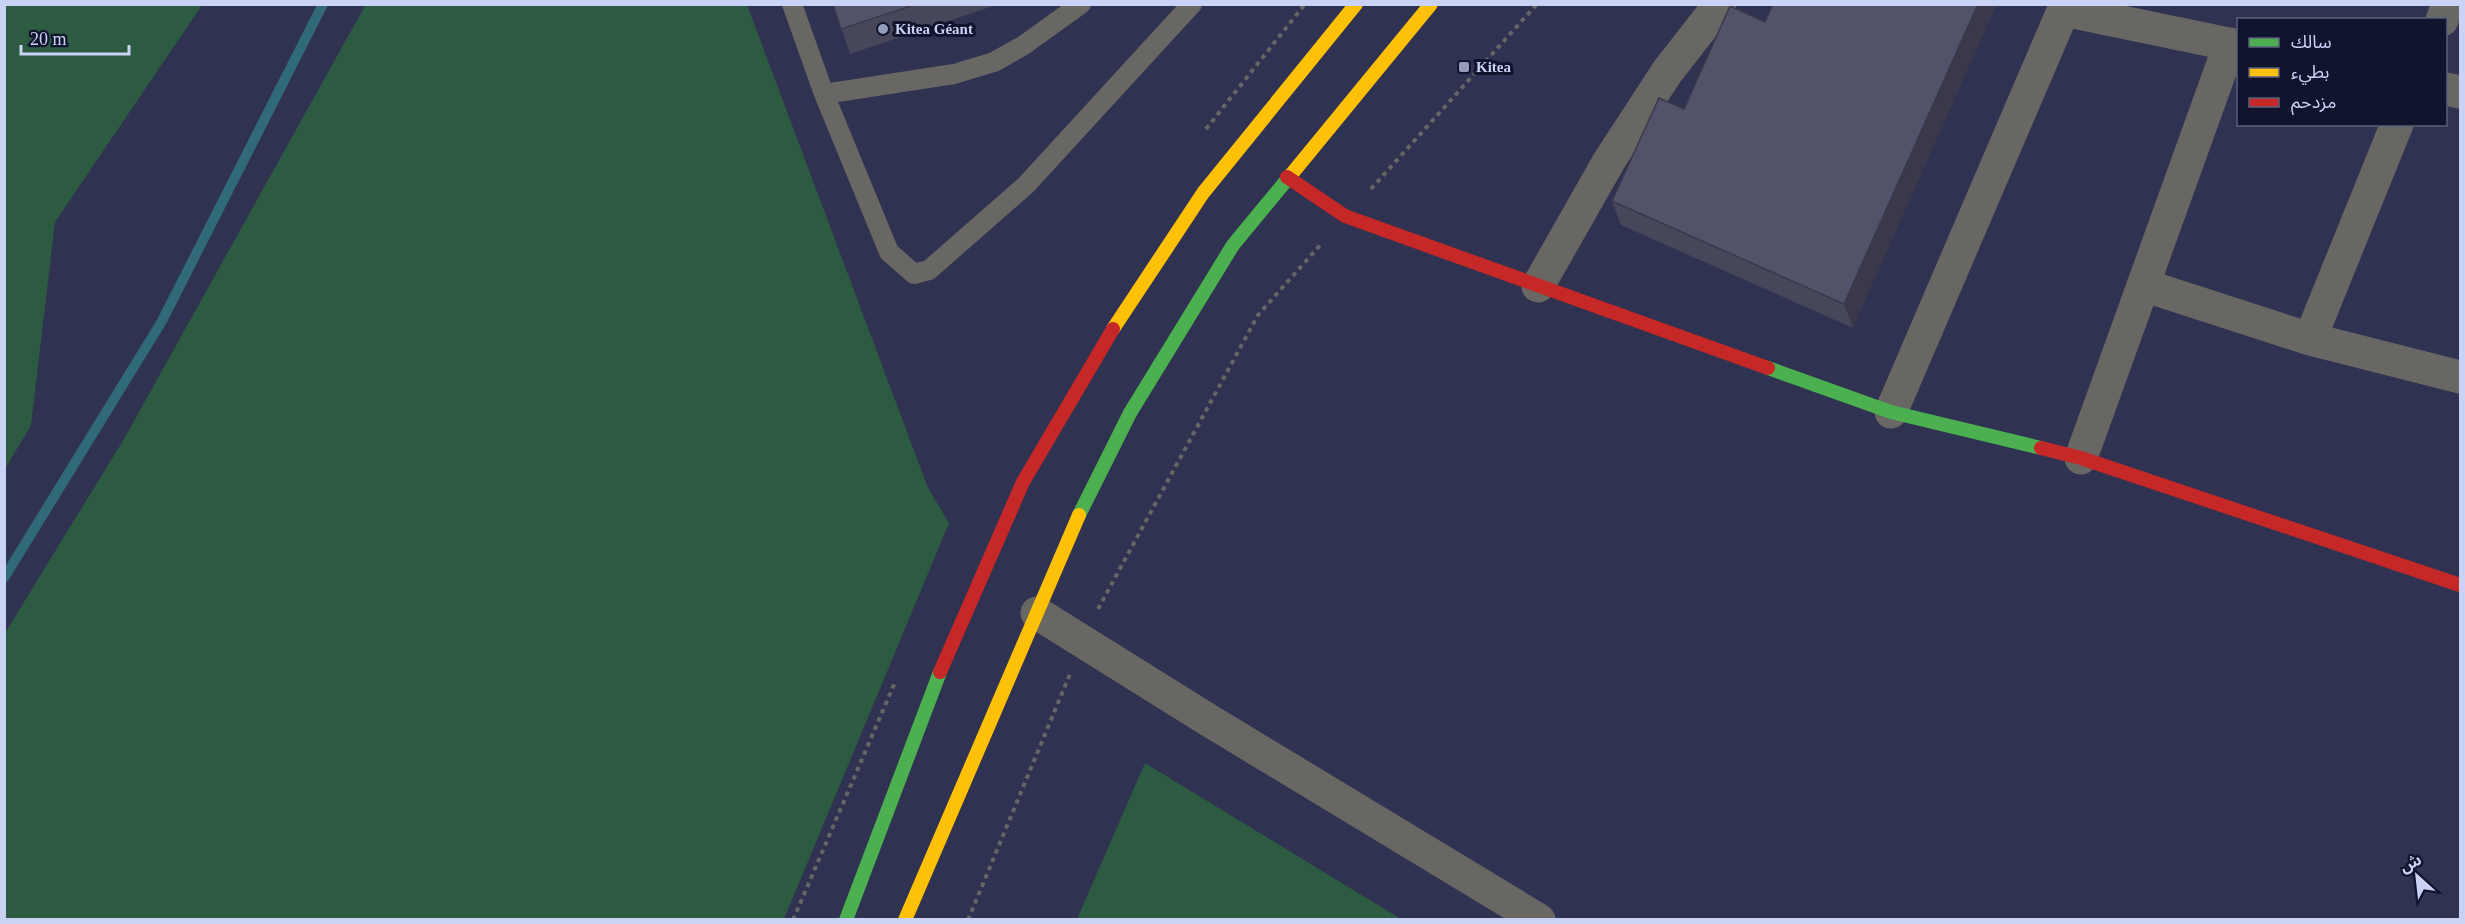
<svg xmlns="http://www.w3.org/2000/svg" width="2465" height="924" viewBox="0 0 2465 924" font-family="'Times New Roman','Noto Sans Arabic',serif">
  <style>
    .green { fill: #2d5b42 }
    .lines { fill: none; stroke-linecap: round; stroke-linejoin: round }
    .stream { stroke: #306977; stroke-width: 10 }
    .path { stroke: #666; stroke-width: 4; stroke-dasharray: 4.5 4.5; stroke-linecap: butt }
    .lane { stroke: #686764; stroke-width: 20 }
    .street { stroke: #686764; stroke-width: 33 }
    .fast { stroke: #4caf50; stroke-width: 14 }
    .slow { stroke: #ffc107; stroke-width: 14 }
    .jam { stroke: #c62828; stroke-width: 14 }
    .wall { fill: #47475c }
    .shaded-wall { fill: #3a394b }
    .building { fill: #53526b; stroke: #3a394b; stroke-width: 1.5 }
    .poi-dot { fill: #949bbb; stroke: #10142c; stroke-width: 2 }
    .labels { text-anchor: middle; stroke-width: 6; stroke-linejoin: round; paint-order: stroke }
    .poi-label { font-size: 15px; font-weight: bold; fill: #cad3f5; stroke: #10142c; text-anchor: start }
  </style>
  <rect width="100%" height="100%" fill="#2f3250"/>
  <!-- green -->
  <path class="green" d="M366,4l381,1 181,483 21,35 -165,396h-779v-286l119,-194z
    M4,5h198l-147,217 -24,203 -26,44z
    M1145,763l256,156h-324z"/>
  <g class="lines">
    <!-- stream -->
    <path class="stream" d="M4,578l158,-257 161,-317"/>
    <!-- path -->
    <path class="path" d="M1206,129l99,-125
      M1371,189l166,-185
      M1098,609l160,-294 64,-72
      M793,920l103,-240
      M968,920l102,-246"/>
    <!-- lane -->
    <path class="lane" d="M792,4l32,90 65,158 25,22 15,-4 97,-85 166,-181
      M824,94l130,-20 40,-12 30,-17 57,-41"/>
    <!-- street -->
    <path class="street" d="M2064,10l174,36
      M2442,20l6,-16
      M2446,89l14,3
      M2143,285l167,54 150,38
      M1538,286l71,-125 58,-89 53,-68
      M2310,339l87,-215
      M1891,412l175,-408
      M2081,458l149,-414
      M1037,613l173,108 329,199"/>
    <!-- fast -->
    <path class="fast" d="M1768,368l123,44 150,36
      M1079,515l51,-102 103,-168 57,-69
      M846,920l94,-248"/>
    <!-- slow -->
    <path class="slow" d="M1290,176l141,-172
      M1113,329l90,-136 153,-189
      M905,920l174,-405"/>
    <!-- jam -->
    <path class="jam" d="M1287,177l58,39 423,152
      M2041,448l40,10 379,127
      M940,672l83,-190 90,-153"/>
  </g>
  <!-- wall -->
  <path class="wall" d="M833,4h166l-149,50z
    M1765,22l88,306 -232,-103 -9,-24 72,-92z"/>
  <!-- shaded-wall -->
  <path class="shaded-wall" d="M1978,4h19l-144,324 -9,-24z"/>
  <!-- building -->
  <path class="building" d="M833,4h84l-76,25z
    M1773,4h205l-134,300 -232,-103 47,-103 25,11 46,-103 35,16z"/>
  <!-- markers -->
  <g class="poi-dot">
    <circle cx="883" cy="29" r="6"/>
    <rect x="1458" y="61" width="12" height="12" rx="3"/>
  </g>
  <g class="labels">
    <!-- poi labels -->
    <g class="poi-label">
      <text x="895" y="34">Kitea Géant</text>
      <text x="1476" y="72">Kitea</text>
    </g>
  </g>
  <!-- border -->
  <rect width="2465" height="924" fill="none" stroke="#cad3f5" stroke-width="12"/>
  <!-- legend -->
  <rect x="2237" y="18" width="210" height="108" fill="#10142c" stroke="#5a607c" stroke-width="1.5"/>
  <rect x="2249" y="38" width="30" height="9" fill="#4caf50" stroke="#5a607c" stroke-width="1.5"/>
  <text x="2291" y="48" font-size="18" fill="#cad3f5">سالك</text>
  <rect x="2249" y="68" width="30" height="9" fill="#ffc107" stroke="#5a607c" stroke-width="1.5"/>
  <text x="2291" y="78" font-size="18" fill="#cad3f5">بطيء</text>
  <rect x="2249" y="98" width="30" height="9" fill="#c62828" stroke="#5a607c" stroke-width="1.5"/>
  <text x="2291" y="108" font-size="18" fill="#cad3f5">مزدحم</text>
  <!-- north arrow -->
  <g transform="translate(2417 876) rotate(333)" stroke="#10142c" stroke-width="4.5" paint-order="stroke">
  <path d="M0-4.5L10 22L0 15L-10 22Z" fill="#cad3f5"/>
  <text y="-9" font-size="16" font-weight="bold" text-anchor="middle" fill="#cad3f5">ش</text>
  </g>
  <!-- scale -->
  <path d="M21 45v9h108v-9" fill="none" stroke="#cad3f5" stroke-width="3"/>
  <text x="30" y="45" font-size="18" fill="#cad3f5" stroke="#10142c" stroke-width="4.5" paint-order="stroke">20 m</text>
</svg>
